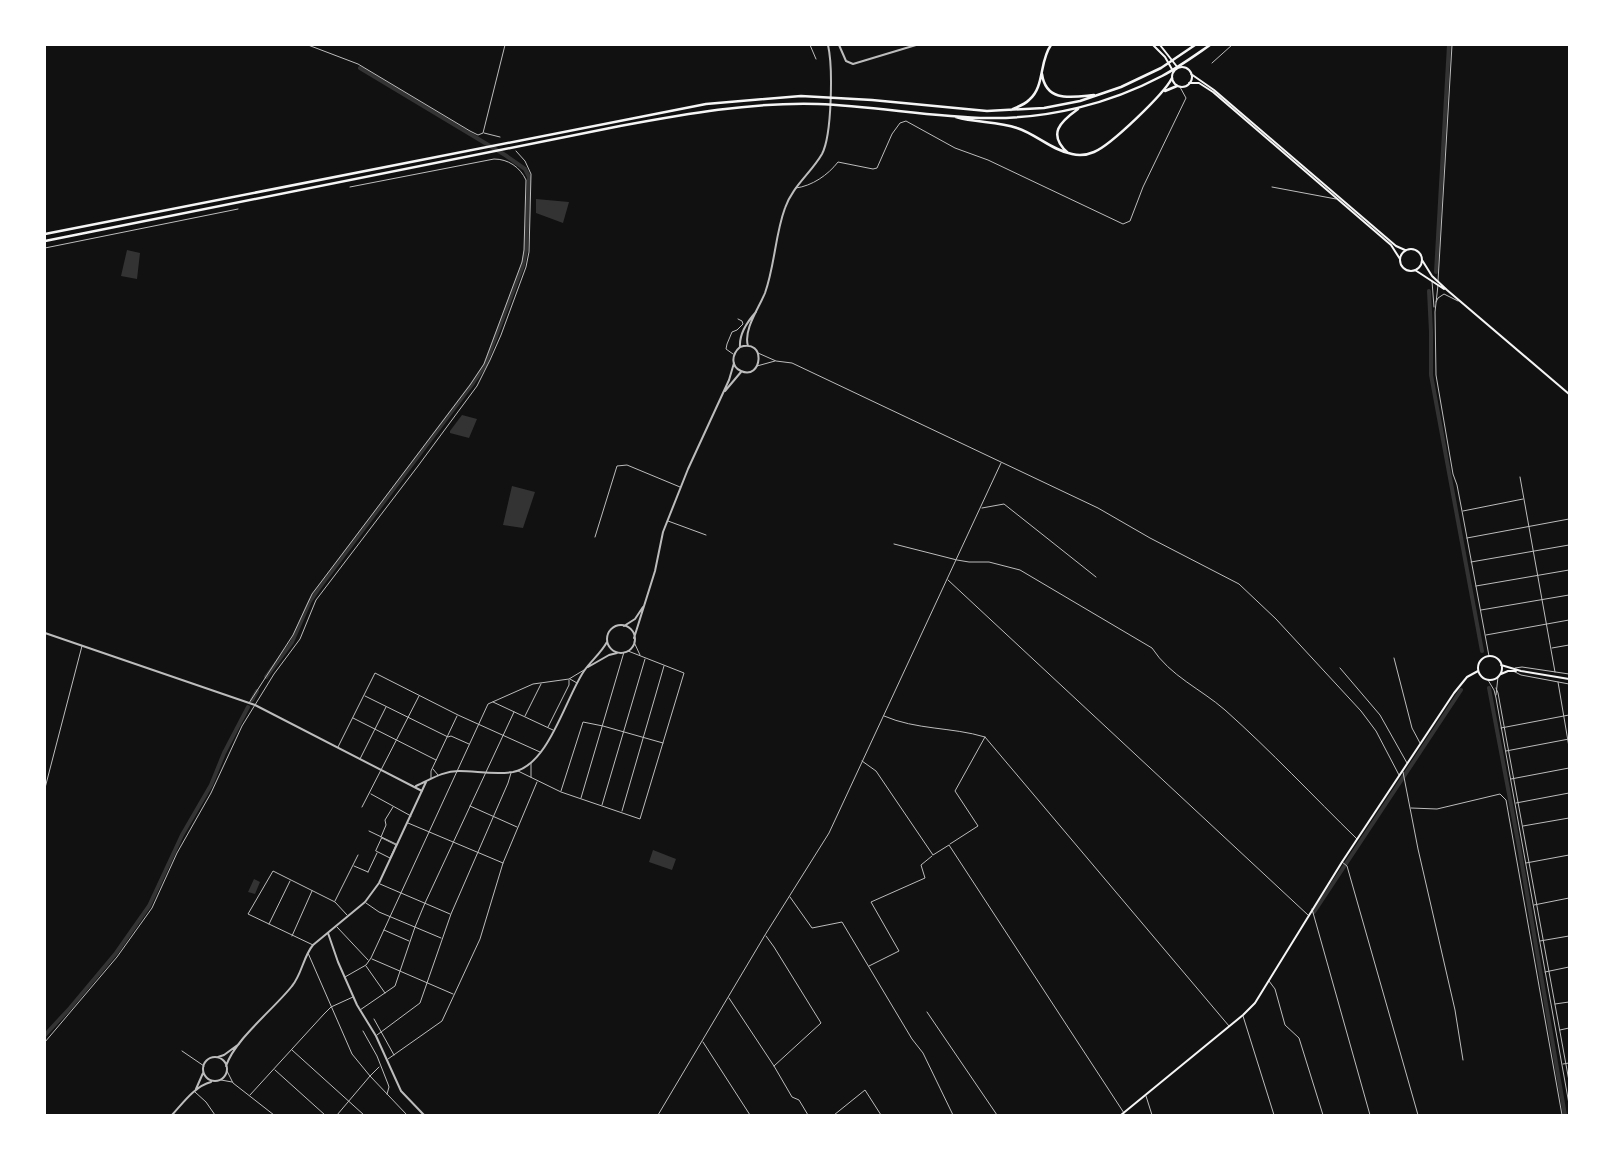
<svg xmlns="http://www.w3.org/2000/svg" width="1614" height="1160" viewBox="0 0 1614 1160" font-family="Mulish,sans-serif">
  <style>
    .water { fill: #333 }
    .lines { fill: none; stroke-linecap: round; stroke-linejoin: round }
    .canal { stroke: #333; stroke-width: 4 }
    .pedestrian { stroke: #bcbcbc; stroke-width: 1 }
    .minor { stroke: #bcbcbc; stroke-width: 1 }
    .tertiary { stroke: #bcbcbc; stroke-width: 2 }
    .secondary { stroke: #f5f5f5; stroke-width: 2 }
    .motorway { stroke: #f5f5f5; stroke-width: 2.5 }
  </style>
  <rect width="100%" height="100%" fill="#111"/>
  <!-- water -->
  <path class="water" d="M536,199l33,3 -6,21 -27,-10z
    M127,250l13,3 -3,26 -16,-3z
    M462,415l15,4 -8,19 -19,-5v-2z
    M512,486l23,6 -12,36 -20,-3z
    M653,850l23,9 -4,11 -23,-8z
    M254,879l6,3 -5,12 -7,-2z"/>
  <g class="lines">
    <!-- canal -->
    <path class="canal" d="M1436,272l13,-227
      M1429,291l2,41v43l51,276
      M266,677l26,-35 18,-41 9,-13 154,-205 12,-18 38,-100 3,-15 3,-73 -4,-8 -20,-14 -145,-87
      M1489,688l30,159 46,268
      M252,700l5,-9
      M1314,912l147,-222
      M45,1035l25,-27 46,-55 33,-47 33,-71 29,-50 13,-32 24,-46"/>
    <!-- pedestrian -->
    <path class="pedestrian" d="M382,838l14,7 -6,13 -14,-7z
      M368,872l9,-19"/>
    <!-- minor -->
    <path class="minor" d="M308,45l50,19 112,67 8,4 5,-2 22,-88
      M810,45l6,14
      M1212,63l20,-18
      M484,133l16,4
      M1272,187l64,12
      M796,188c16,-2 32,-13 42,-26l35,7 4,-1 15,-34 8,-11 6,-2 49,27 33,12 135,64 7,-3 13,-34 43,-89 -6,-11
      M45,248l193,-39
      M1432,281l2,26
      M1438,281l14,-236
      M1438,285l-3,27 1,63 17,99 4,11 5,26 27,145
      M1436,302l2,-4 6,-4 14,7
      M758,353l18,8 16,2 306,145 52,30 89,46 37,35 85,92 15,20 23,44
      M733,354l-7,-5 1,-5 5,-12 5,-2 6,-6 -1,-3 -4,-2
      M757,366l18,-5
      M1520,477l35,195
      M982,508l22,-4 92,73
      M1463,511l60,-12
      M668,521l38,14
      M595,537l22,-71 10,-1 53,22
      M1467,538l102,-19
      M894,544l63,16 12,2h20l31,8 132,78c18,28 49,41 73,62 46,41 88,86 132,129
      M1471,562l98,-17
      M948,580l360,335
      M1476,586l93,-16
      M1481,610l88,-15
      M1486,635l83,-15
      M634,642l6,13
      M1552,648l17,-3
      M1394,658l18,70 8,15
      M1340,668l40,47 27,48
      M1515,668l7,-1 47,7
      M1513,671l8,4 48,9
      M570,679l7,4
      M1488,680l6,10 2,8 73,406
      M1558,682l11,65
      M1496,688l2,5 71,388
      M1496,695l2,-18
      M365,696l83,41 3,-1 18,8
      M493,702l60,28
      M249,703l44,-68 19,-41 158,-209 14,-21 38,-102 2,-12 2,-70c-6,-13 -18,-21 -32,-21l-144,28
      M525,716l16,-32
      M884,716c32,14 68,11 101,21l244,289
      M353,718l83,42
      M548,727l21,-42v-5
      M1501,728l68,-13
      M338,747l37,-74 83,42 82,37
      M1506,751l63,-12
      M360,759l26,-52
      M862,761l14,10 57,84 16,-10 175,268
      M433,769l5,6
      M518,771l43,21 79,27 44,-146 -56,-22
      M1403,772l15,77 37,161 8,50
      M531,777v-14
      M431,778v-7l26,-55
      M1511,779l58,-11
      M45,788l37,-142
      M561,791l22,-69 20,4 60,17
      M371,794l40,22
      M581,798l43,-146
      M1516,803l53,-10
      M602,805l43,-146
      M470,806l47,21
      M362,807l57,-111
      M1411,808l26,1 63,-15 6,6 56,315
      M622,811l42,-145
      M408,823l95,40
      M1523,826l46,-8
      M369,831l27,13
      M381,837l5,-12 -1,-5 8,-13
      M950,844l28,-18 -23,-35 30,-54
      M1342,862l5,4 71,249
      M1526,863l43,-8
      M354,866l14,6
      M380,884l70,30
      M790,897l22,31 30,-6 70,117 11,14 30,62
      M335,901l23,-46
      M366,903l13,9 62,26
      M1534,905l35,-7
      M1312,909l58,206
      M269,924l21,-43
      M337,927l31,33
      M384,930l25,11
      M292,936l20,-45
      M766,936l8,11 47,76 -47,43
      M1540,941l29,-5
      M313,945l-65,-31 25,-43 62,31 12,13
      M308,953l44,101 18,22 37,39
      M372,959l81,35
      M366,966l19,27
      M869,966l30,-15 -28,-49 54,-24 -4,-13 11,-9
      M1545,972l24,-5
      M345,977l21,-12 5,-7 117,-254 45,-20 36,-5 15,-9
      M1269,981l6,8 10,36 14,13 24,77
      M729,998l45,68 18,31 7,3 9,15
      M1555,1004l14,-2
      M360,1010l35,-24 20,-59 10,-24 89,-191
      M927,1012l70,103
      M1243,1016l31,99
      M374,1019l20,36
      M1560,1030l9,-2
      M363,1031l14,25 11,28 1,3 -2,7
      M377,1035l43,-32 31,-89 57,-131 3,-10
      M45,1042l72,-85 35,-49 25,-55 34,-60 31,-67 32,-52 26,-35 16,-39 102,-134 59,-80 13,-26 11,-25 25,-68 3,-15 2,-78 -6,-13 -9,-10
      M703,1042l47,73
      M292,1050l72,65
      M182,1051l22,15
      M388,1059l54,-38 38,-82 23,-76 34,-81
      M1563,1064l6,-1
      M275,1070l50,45
      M227,1071l6,12 41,32
      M221,1080l11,2
      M195,1092l11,10 9,13
      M250,1095l74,-81 7,-7 22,-10
      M1146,1096l6,19
      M337,1115l33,-39 9,-9
      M658,1115l107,-180 64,-102 172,-370
      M834,1115l31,-25 16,25"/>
    <!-- tertiary -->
    <path class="tertiary" d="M839,45l7,16 7,3 63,-19
      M748,346c-5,-16 11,-38 17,-53 10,-28 10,-58 20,-85 7,-21 26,-35 37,-54 10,-19 11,-87 6,-109
      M740,347c27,-9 22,34 1,24 -11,-5 -9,-17 -1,-24 -1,-13 7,-25 16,-35
      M725,391l16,-19
      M607 639a14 14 0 1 1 28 0a14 14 0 1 1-28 0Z
      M624,626l11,-7 8,-12
      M45,633l210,72 167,86
      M634,638l21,-67 8,-39 25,-63 41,-89 5,-17
      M588,667l21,-12 8,-2
      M416,786c14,-6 26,-15 43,-15 17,0 36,4 54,1 36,-7 52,-73 71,-101 7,-10 17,-18 23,-29
      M328,933l10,29 19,43 19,31 25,55 23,24
      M218,1057l6,-2 15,-11
      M203 1069a12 12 0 1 1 24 0a12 12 0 1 1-24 0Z
      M226,1066c9,-27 48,-57 66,-80 10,-12 11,-29 21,-41l52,-43 14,-19 47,-101
      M196,1089l7,-16
      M172,1115c11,-12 23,-29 39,-33"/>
    <!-- secondary -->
    <path class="secondary" d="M1153,45l12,12 8,14
      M1160,45l18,23
      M1172 77a10 10 0 1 1 20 0a10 10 0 1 1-20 0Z
      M1191,74l23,16 182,156 9,4
      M1189,83h10l14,9 178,153 9,14
      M1400 260a11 11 0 1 1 22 0a11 11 0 1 1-22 0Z
      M1422,260l10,16 15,14 122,104
      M1415,270l29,19
      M1478 668a12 12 0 1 1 24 0a12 12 0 1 1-24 0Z
      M1501,665l20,6 48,8
      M1501,674l7,-3h8
      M1121,1115l122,-100 12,-12 87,-141 112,-169 13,-16 11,-6"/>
    <!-- motorway -->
    <path class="motorway" d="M1042,74c4,29 30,23 52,21
      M1165,91l12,-5
      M1011,110c6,-3 13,-5 18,-10 16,-13 10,-39 22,-55
      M956,117c20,6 41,4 61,11 19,6 34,22 55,26 7,2 15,1 22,-2 17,-7 70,-58 78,-74
      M1068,153c-21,-19 -8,-31 10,-44
      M45,234l661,-130 95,-8 71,4 115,11 57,-3 36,-7 41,-14 40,-19 34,-23
      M45,241l575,-115c65,-12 131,-24 198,-22 57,2 113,13 170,14 60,1 121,-14 174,-42 17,-9 32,-20 48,-31"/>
  </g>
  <!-- border -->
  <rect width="1614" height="1160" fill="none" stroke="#ffffff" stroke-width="92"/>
</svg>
